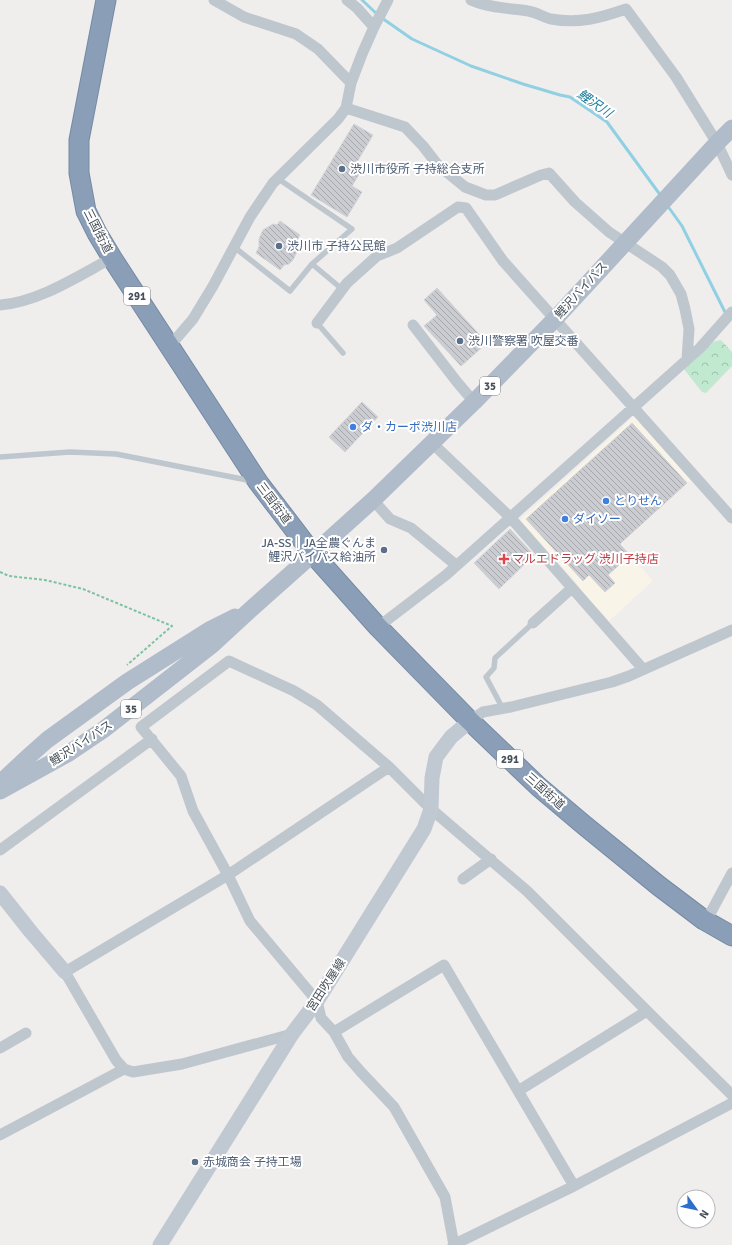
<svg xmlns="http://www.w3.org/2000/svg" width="732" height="1245" viewBox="0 0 732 1245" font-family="Signika,'Noto Sans JP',sans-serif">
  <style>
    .commercial { fill: #f9f4e8 }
    .park { fill: url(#park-crowns) }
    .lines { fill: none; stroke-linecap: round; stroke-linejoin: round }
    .stream { stroke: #91d0e2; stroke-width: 3 }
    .building { fill: url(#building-back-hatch); stroke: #d2d4d8 }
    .highway-casing { stroke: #758aa3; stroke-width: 21 }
    .path { stroke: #7cc3a1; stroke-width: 2; stroke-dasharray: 3 2; stroke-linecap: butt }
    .lane { stroke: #bfc7ce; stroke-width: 5.5 }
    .street { stroke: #bfc7ce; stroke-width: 11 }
    .secondary { stroke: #c0c8d2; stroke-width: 15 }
    .primary { stroke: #b0bcc9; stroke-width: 17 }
    .highway { stroke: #8a9fb7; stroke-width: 19 }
    .service-dot { fill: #5c6f8a; stroke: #fff; stroke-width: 1.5 }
    .shop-dot { fill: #3f7fe0; stroke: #fff; stroke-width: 1.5 }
    .health-dot { fill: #e0444e; stroke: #fff; stroke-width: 1.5 }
    .labels { text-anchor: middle; stroke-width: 4; stroke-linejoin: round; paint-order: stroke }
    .shield { fill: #fff; stroke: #7e848a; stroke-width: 1 }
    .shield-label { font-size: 11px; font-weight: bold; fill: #475058 }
    .service-label { font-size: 12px; fill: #4e5e75; stroke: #fff; text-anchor: start }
    .street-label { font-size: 12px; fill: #475058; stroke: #fff }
    .shop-label { font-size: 12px; fill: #366cbe; stroke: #fff; text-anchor: start }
    .health-label { font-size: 12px; fill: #be3a42; stroke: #fff; text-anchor: start }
    .water-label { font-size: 13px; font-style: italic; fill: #1b7c97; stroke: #fff }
  </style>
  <defs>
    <pattern id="park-crowns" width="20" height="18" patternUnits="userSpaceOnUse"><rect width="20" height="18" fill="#c0e9d0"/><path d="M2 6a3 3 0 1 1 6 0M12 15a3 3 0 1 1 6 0" fill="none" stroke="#9ebfac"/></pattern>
    <pattern id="building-back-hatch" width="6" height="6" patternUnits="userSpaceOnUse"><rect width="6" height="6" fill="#caccd1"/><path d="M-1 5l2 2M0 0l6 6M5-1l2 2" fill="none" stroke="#a6a8ac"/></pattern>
  </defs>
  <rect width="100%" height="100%" fill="#f0eded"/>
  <!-- commercial -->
  <path class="commercial" d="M634,416l57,64 -69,64 31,37 -44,40 -26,-28 -9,-13 -54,-58 1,-3z"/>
  <!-- park -->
  <path class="park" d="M721,340l11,12v14l-26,27 -4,-1 -19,-24 29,-26z"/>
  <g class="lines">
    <!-- stream -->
    <path class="stream" d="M362,0l17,16 33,23 59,27 52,18 37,11 10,2 37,25 54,74
      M667,205l15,21 44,88"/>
  </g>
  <!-- building -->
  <path class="building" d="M354,124l19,11 -19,32 7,4 -9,15 10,6 -15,25 -36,-22z
    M280,221l20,14 -3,5 4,3 -8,17 -4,4 -5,1 -4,5 -24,-17 3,-6v-8l4,-9 10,-6 4,1z
    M437,288l50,55 -26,23 -37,-40 13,-11 -13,-15z
    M362,402l16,15 -33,35 -16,-15z
    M632,423l55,60 -67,61 10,11 -22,20 7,8 -10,9 -16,-17 -6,6 -57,-62z
    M510,529l24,26 -35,34 -25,-26z"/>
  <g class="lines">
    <defs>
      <path id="highway" d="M106,0l-27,140v33l7,38 11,22 15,25 146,224 55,72 65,73 92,94 69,66 45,38 75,61 45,34 28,16"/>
    </defs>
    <!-- highway casing -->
    <use href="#highway" class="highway-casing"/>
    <!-- path -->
    <path class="path" d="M0,572l9,4 36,4 38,9 89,37 -45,39"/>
    <!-- lane -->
    <path class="lane" d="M234,247l56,44 22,-27 40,-35 -75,-51
      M312,264l30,25
      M317,323l26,30
      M0,457l70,-5 46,2 136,27
      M503,709l-17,-32 8,-9 1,-10 38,-35"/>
    <!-- street -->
    <path class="street" d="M214,0l30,17 52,17 22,15 33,34
      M347,0l10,8 17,19
      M471,0c18,8 38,8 57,11 8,1 15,6 23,8 28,5 49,-1 75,-10l50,68 41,66 15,32
      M346,108l59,19 18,19 14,18 28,23 21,8h9l46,-20 8,-2 26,29 34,30 53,35 8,8 11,19 4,15 4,20 -2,30
      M0,305c39,-3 78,-29 112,-47
      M317,323l30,-40 30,-27 20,-8 61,-41 8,1 37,53 229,257
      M413,325l44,57 17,20
      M169,347l24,-28 20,-33 37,-69 23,-34 65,-64 8,-11 5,-25 11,-29 12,-27 14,-27
      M432,443l78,74 133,152
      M373,500l17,19 21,9 45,37
      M533,623l39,-35
      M378,627l68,-52 254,-227 32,-36
      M470,721l13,-9 28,-5 101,-25 17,-6 103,-46
      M0,850l152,-111
      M463,879l28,-20
      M704,920l7,-8 21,-39
      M334,1032l110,-67 130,221
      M292,1034l-110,30 -49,8 -9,-3 -8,-9 -51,-88 163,-97 161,-108
      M0,1048l26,-15
      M518,1091l129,-80
      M0,1135l124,-66
      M453,1245l121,-59 158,-83
      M454,1245l-9,-48 -51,-90 -33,-35 -13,-15 -14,-25 -13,-14 -4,-17 -67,-80 -22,-46 -35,-64 -12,-35 -40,-49 88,-66 65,30 23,14 72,62 42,42 96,82 120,120 85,84"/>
    <!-- secondary -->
    <path class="secondary" d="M0,893l31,39 34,40
      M160,1245l132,-211 25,-33 107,-172 7,-20 1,-31 4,-21 15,-20 19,-16"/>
    <!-- primary -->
    <path class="primary" d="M0,783l28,-26 19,-17 80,-58 84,-53 24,-12
      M0,791l69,-38 34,-23 109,-85 38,-35 63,-56 60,-54 101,-98 81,-83 162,-176 15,-15"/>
    <!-- highway -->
    <use href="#highway" class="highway"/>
  </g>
  <!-- markers -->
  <g class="service-dot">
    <circle cx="342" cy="169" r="4"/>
    <circle cx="279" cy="246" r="4"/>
    <circle cx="460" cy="341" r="4"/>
    <circle cx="384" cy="550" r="4"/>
    <circle cx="195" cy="1162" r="4"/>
  </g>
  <g class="shop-dot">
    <circle cx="353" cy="427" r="4"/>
    <circle cx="606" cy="501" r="4"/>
    <circle cx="565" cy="519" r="4"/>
  </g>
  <path class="health-dot" d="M502 553h4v4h4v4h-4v4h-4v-4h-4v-4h4z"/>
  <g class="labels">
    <!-- shield labels -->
    <g class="shield">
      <rect x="124" y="287" width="26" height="18" rx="3"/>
      <rect x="480" y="377" width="20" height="18" rx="3"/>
      <rect x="121" y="700" width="20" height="18" rx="3"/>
      <rect x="497" y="750" width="26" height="18" rx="3"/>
    </g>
    <g class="shield-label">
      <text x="137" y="300">291</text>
      <text x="490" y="390">35</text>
      <text x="131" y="713">35</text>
      <text x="510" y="763">291</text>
    </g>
    <!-- service labels -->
    <g class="service-label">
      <text x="350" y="173">渋川市役所 子持総合支所</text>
      <text x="287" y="250">渋川市 子持公民館</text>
      <text x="468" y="345">渋川警察署 吹屋交番</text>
      <text x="376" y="547" text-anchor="end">JA-SS｜JA全農ぐんま<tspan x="376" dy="14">鯉沢バイパス給油所</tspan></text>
      <text x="203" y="1166">赤城商会 子持工場</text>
    </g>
    <!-- street labels -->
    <g class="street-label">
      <text transform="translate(98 231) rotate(63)" y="4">三国街道</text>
      <text transform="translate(581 290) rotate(-48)" y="4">鯉沢バイパス</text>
      <text transform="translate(274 503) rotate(53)" y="4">三国街道</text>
      <text transform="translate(81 743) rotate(-33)" y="4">鯉沢バイパス</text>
      <text transform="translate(545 791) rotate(42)" y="4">三国街道</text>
      <text transform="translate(326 985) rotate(-57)" y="4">宮田吹屋線</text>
    </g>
    <!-- shop labels -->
    <g class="shop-label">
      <text x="361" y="431">ダ・カーポ渋川店</text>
      <text x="614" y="505">とりせん</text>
      <text x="573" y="523">ダイソー</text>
    </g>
    <!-- health labels -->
    <g class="health-label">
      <text x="512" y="563">マルエドラッグ 渋川子持店</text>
    </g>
    <!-- water labels -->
    <g class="water-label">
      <text transform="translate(595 103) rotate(35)" y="5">鯉沢川</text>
    </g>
  </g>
  <!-- north arrow -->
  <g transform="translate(696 1209) rotate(123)"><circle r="19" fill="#ffffff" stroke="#b5b9bc"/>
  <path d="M0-3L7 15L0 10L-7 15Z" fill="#2c70cb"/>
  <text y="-6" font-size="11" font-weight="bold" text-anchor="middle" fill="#475058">N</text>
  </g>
</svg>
